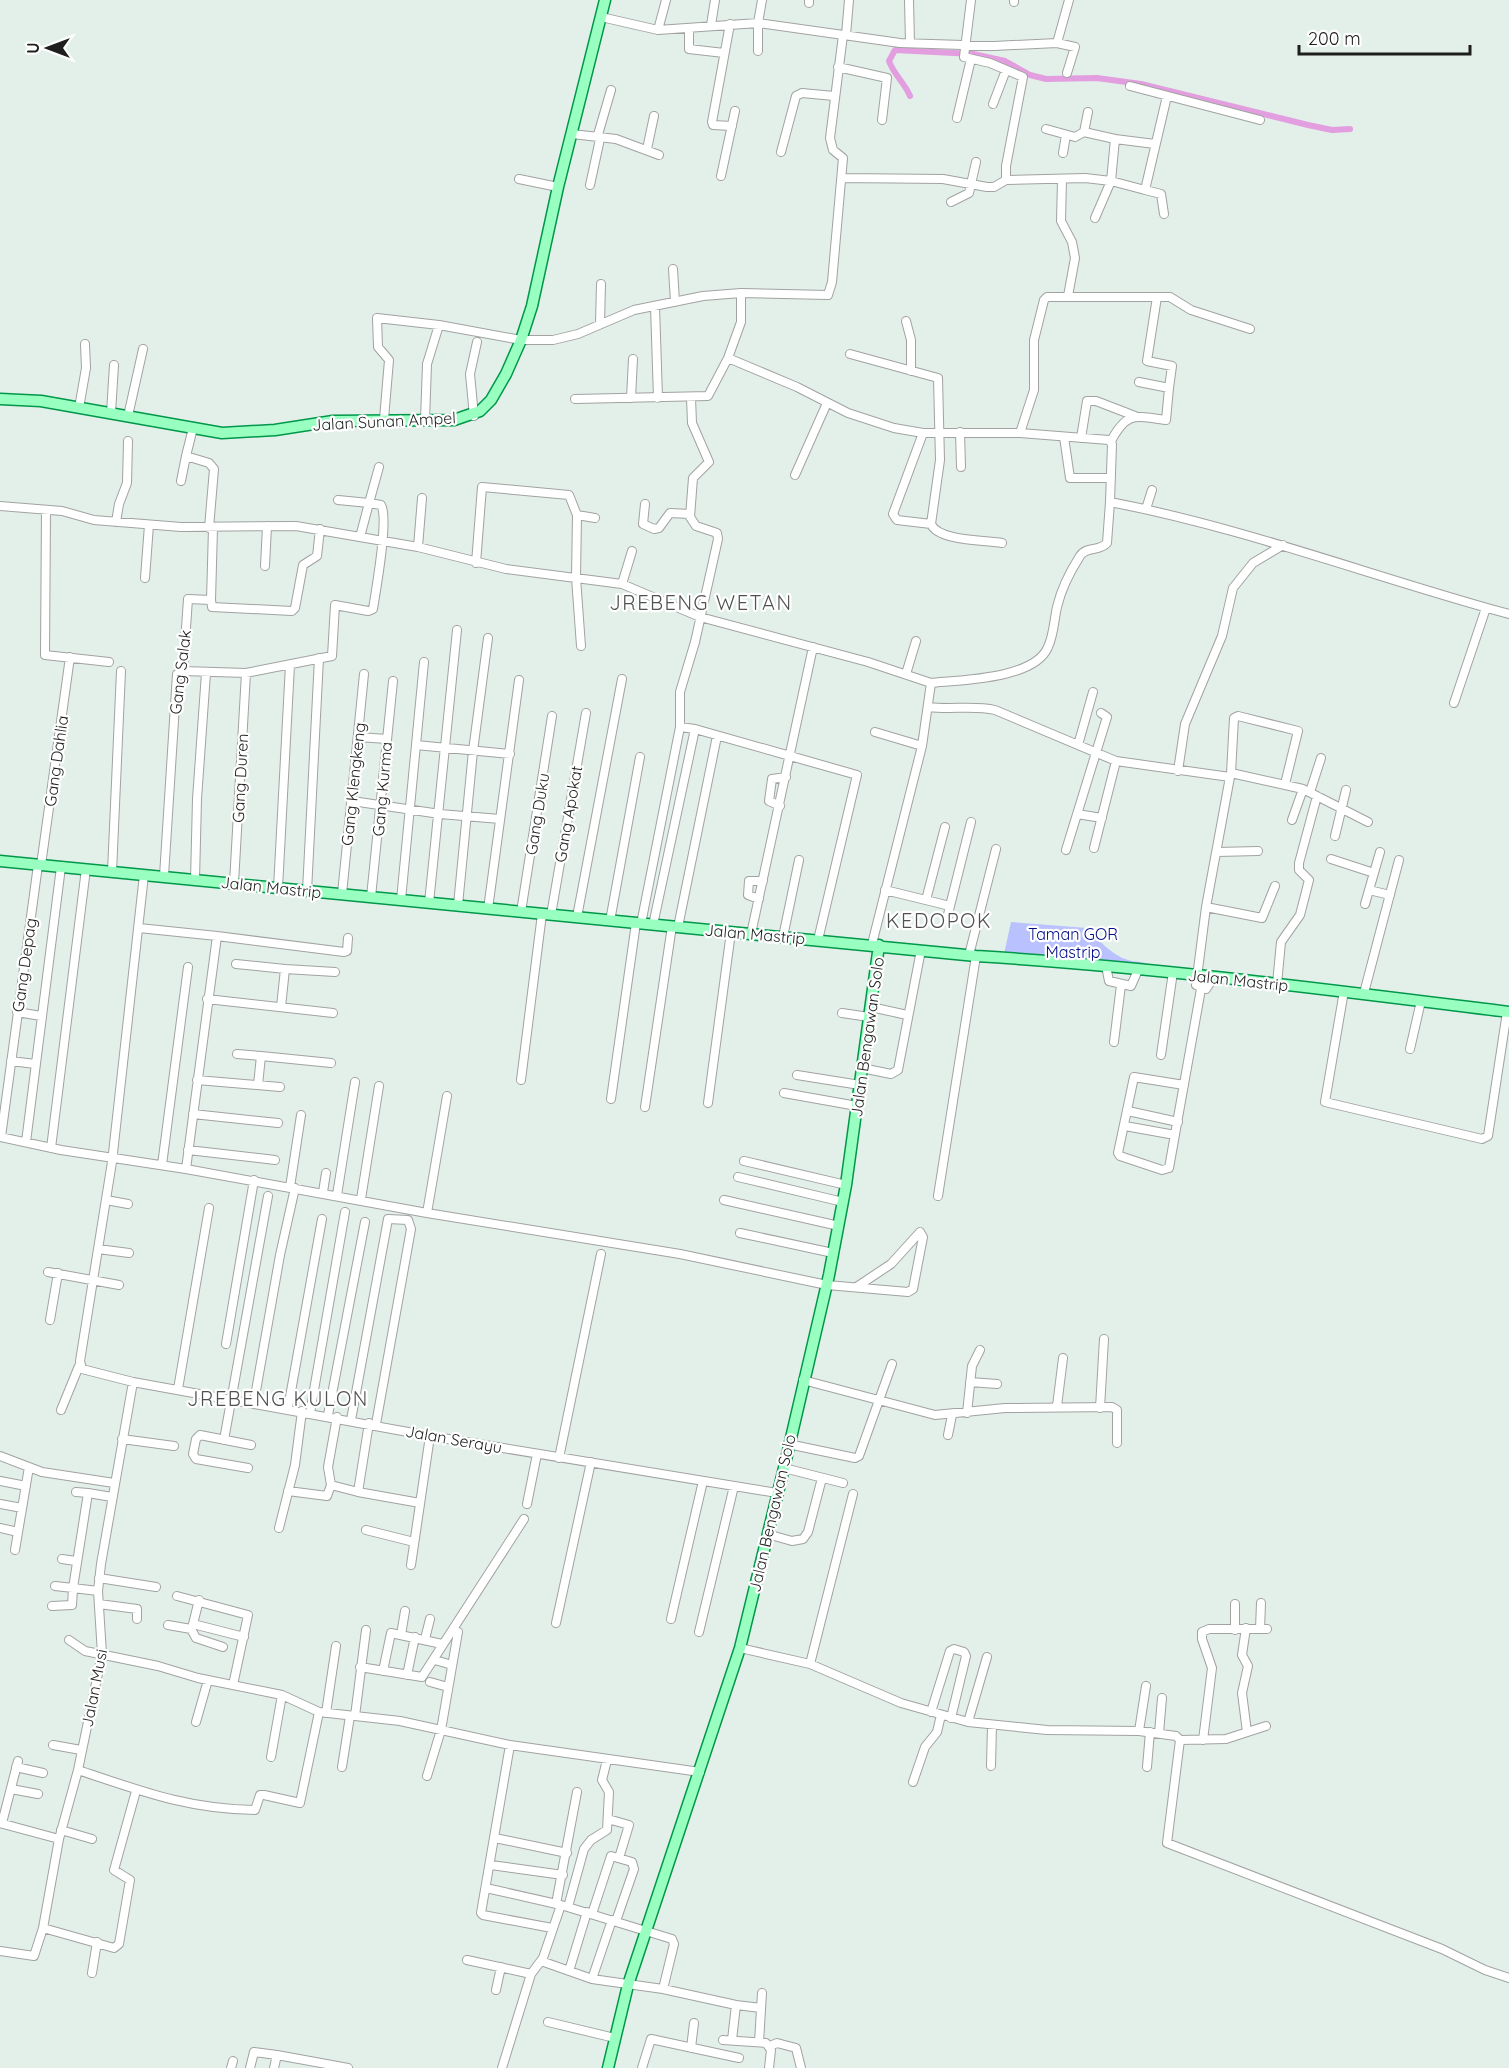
<svg xmlns="http://www.w3.org/2000/svg" width="1509" height="2068" viewBox="0 0 1509 2068" font-family="Quicksand,sans-serif">
  <style>
    .park { fill: #bac1ff }
    .lines { fill: none; stroke-linecap: round; stroke-linejoin: round }
    .canal { stroke: #e29edf; stroke-width: 6 }
    .minor-casing { stroke: #a2a2a2; stroke-width: 10 }
    .major-casing { stroke: #00974a; stroke-width: 13 }
    .minor { stroke: #fff; stroke-width: 8 }
    .major { stroke: #98ffc0; stroke-width: 10 }
    .labels { text-anchor: middle; stroke-width: 4.5; stroke-linejoin: round; paint-order: stroke }
    .street-label { font-size: 16px; fill: #1e1e1e; stroke: #fff }
    .park-label { font-size: 16px; fill: #000d87; stroke: #fff }
    .quarter-label { font-size: 20px; letter-spacing: 1.5px; fill: #515151; stroke: #fff }
  </style>
  <rect width="100%" height="100%" fill="#e2f0e9"/>
  <!-- park -->
  <path class="park" d="M1011,922l76,6c12,12 24,27 41,32 11,3 16,0 26,8l-150,-14z"/>
  <g class="lines">
    <!-- canal -->
    <path class="canal" d="M910,96c-6,-14 -16,-21 -21,-35l6,-11 78,4 32,7 25,14 16,4 51,-1 44,6 167,41 24,5 18,-1"/>
    <defs>
      <path id="minor" d="M909,0l1,43
        M971,0l-7,57 26,6 33,14 -17,89v14l79,-2 26,3 34,9 22,-94
        M1014,2v-2
        M809,3v-3
        M601,17l57,13 100,-7 142,20 94,3 63,-3 12,-43
        M730,24l-18,98 1,3 19,1
        M711,25l4,-25
        M658,30l8,-30
        M689,30v19l35,4
        M846,35l3,-35
        M1057,43l18,4 -8,26
        M758,51v-28l4,-23
        M838,67l49,11 -5,42
        M1130,86l130,34
        M993,104l13,-34
        M1088,112l-4,20 31,7 -4,42 -16,37
        M957,118l14,-59
        M1046,129l29,8 9,-5
        M572,134l44,5 43,16
        M597,138l14,-48
        M1115,139l40,5
        M647,149l7,-33
        M781,152l15,-56 6,-3 32,3
        M1063,153l3,-18
        M721,176l14,-65
        M843,178l100,1 44,8h7l12,-7
        M519,179l39,8
        M1062,180l-1,41 11,21 3,16 -7,38
        M590,185l10,-46
        M1145,190l16,4 3,20
        M951,202l18,-9 7,-31
        M673,269l2,33
        M741,293v29l-13,36 69,29 51,26 46,15 29,5h97l89,7 3,4 -2,58c136,26 266,76 399,112
        M655,306l3,92
        M906,321l5,19v31
        M600,323l1,-39
        M850,354l88,24 2,82 -9,64c7,17 53,16 71,19
        M1139,382l30,6 3,-22 -25,-5 10,-64
        M631,398l2,-39
        M575,399l133,-3 20,-38
        M79,408l7,-40 -1,-24
        M111,413l3,-48
        M128,416l15,-67
        M474,416l-4,-42 7,-32
        M384,419l5,-59 -11,-13 -1,-29 62,7 82,15h32l25,-6 56,-24 69,-14 38,-3 87,2 4,-13 11,-124 -10,-8 -3,-12 13,-103
        M425,420l2,-56 12,-39
        M193,428l-7,28 23,7 5,6 -5,59
        M960,432l1,35
        M923,433l-30,81 4,6 34,4
        M1020,433l14,-43v-50l10,-40 3,-3h123l21,13 59,19
        M1064,437l6,41h41
        M1081,438l6,-37h9l39,15
        M1111,441c16,-30 24,-25 55,-21l3,-32
        M795,475l32,-72
        M181,481l5,-25
        M338,500l31,3 10,-36
        M645,504l-2,20 11,5 5,-1 11,-15 20,1
        M0,506l62,5 32,9 87,7 115,-1 122,21 88,22 116,15 78,33 168,45 63,21 -9,63 -50,198
        M1146,509l6,-19
        M46,510l-1,145 64,7
        M577,515l18,3
        M116,522l3,-18 8,-21 1,-42
        M418,547l4,-49
        M476,563l6,-76 87,8 8,20 -1,63 5,68
        M265,566l2,-40
        M145,578l4,-53
        M622,584l10,-33
        M211,600l1,7 80,4 3,-3 8,-43 14,-9 3,-27
        M183,671l63,2 86,-17 3,-51 33,6 5,-2c3,-19 16,-91 8,-104l-12,-2 -9,34
        M183,671l5,-72 23,1 2,-72
        M906,674l10,-33
        M931,683c30,-3 104,-4 117,-36 6,-13 6,-27 9,-40 4,-17 14,-37 23,-51 6,-10 19,-4 27,-13l3,-41
        M1454,703l32,-95
        M929,707c22,3 45,-2 66,3l121,51 114,16 -24,130 -10,78 10,4 8,-12
        M680,727l15,2 162,46 -39,165
        M875,732l47,14
        M358,737l29,2
        M416,745l94,9
        M1078,745l15,-53
        M1178,771l7,-47 37,-88 11,-48 20,-25 30,-18
        M1231,773l3,-55 4,-2 60,15 -13,53
        M1230,777l1,-4 72,16 65,33
        M1310,792l11,-34
        M352,801l88,13 60,5
        M780,806l-11,-5 3,-22 14,-2
        M1077,814l25,4
        M1292,820l11,-31
        M1335,836l11,-46
        M1094,848l22,-87
        M1066,850l41,-133 -6,-4
        M1217,852l41,-1
        M1331,859l43,14
        M41,865l29,-208
        M112,872l9,-201
        M144,875l-32,287 -32,199 2,8 51,13 297,54 347,57
        M164,876l13,-202 6,-3
        M195,880l2,-81 9,-126
        M234,883l12,-210
        M278,888l12,-223
        M885,890l65,16 -3,13
        M1369,890l21,5
        M307,891l12,-233
        M342,894l22,-220
        M371,897l22,-216
        M759,899l-11,-4 1,-14h14
        M401,900l23,-238
        M926,900l19,-73
        M429,903l28,-273
        M1365,904l15,-52
        M458,905l15,-154 15,-113
        M950,906l21,-84
        M1206,907l56,11 13,-32
        M488,909l31,-229
        M521,912l31,-196
        M551,915l35,-202
        M577,917l45,-238
        M610,921l30,-164
        M641,924l39,-197v-35l15,-50 23,-103 -1,-6 -21,-7 -6,-9 3,-39 16,-16 -17,-39 -1,-25
        M653,925l42,-196
        M678,927l39,-191
        M751,934l62,-287
        M217,936l127,16 3,-1 1,-13
        M783,937l16,-77
        M969,955l27,-106
        M236,964l49,5
        M1106,966l3,15 22,5 7,-16
        M1277,984l4,-42 19,-27 9,-35 -10,-10v-7l18,-67
        M1344,991l-19,111 157,37 6,-3 19,-124
        M1364,993l35,-133
        M207,999l126,14
        M281,1007l4,-38 50,3
        M871,1007l36,8
        M17,1012l24,4
        M842,1013l27,4
        M1114,1042l7,-57
        M1410,1049l11,-48
        M237,1054l24,2 -3,29
        M1161,1055l12,-83
        M261,1056l70,7
        M11,1061l24,3
        M862,1068l29,6 7,-4 23,-120
        M797,1075l63,10
        M197,1080l83,7
        M521,1080l21,-166
        M1184,1085l-50,-8 -16,76 2,3 42,14 7,-2 32,-179
        M784,1093l73,13
        M611,1099l25,-176
        M708,1103l23,-171
        M645,1107l27,-181
        M1128,1111l50,11
        M193,1114l85,9
        M1125,1126l50,9
        M0,1137l61,13 125,19 31,-233 -78,-8
        M1,1137l37,-272
        M26,1142l35,-275
        M51,1148l35,-279
        M188,1150l87,10
        M744,1161l102,24
        M162,1165l26,-198
        M186,1169l241,44 253,41 147,31 81,7 5,-3 10,-52 -3,-5
        M738,1177l105,25
        M290,1187l11,-72
        M323,1192l3,-19
        M337,1195l18,-113
        M938,1196l38,-240
        M361,1199l18,-113
        M106,1200l22,4
        M724,1200l115,26
        M427,1213l20,-117
        M740,1233l93,20
        M98,1249l31,4
        M48,1272l71,13
        M858,1286l33,-22 29,-32
        M50,1320l8,-47
        M226,1344l28,-164
        M803,1380l132,35 70,-7 107,-1 5,3v33
        M970,1382l27,2
        M178,1389l31,-181
        M254,1402l26,-147 15,-67
        M1057,1406l6,-48
        M288,1408l34,-189
        M1100,1408l4,-69
        M61,1410l18,-44
        M310,1413l35,-201
        M967,1413l5,-47 8,-16
        M328,1415l37,-193
        M337,1417l-9,50 3,18 27,7 11,-69
        M351,1420l37,-201 20,1 3,9 -35,195
        M948,1435l4,-20
        M122,1439l52,7
        M224,1440l44,-244
        M788,1444l67,14 4,-2 33,-92
        M0,1456l42,16 72,11
        M559,1458l42,-204
        M248,1468l-52,-9 -3,-5 3,-15 4,-4 51,10
        M784,1468l59,15
        M0,1481l26,5
        M288,1491l39,5 4,-11
        M76,1492l12,1
        M358,1492l62,11
        M0,1504l22,4
        M527,1504l10,-50
        M0,1528l18,4
        M279,1528l16,-63 7,-54
        M366,1530l48,12
        M767,1534l25,7 11,-2 5,-7 14,-54
        M15,1550l14,-83
        M62,1559l14,2
        M411,1565l19,-129
        M99,1578l57,9
        M98,1591l-25,-3 15,-95 24,4
        M177,1596l71,19 -15,70
        M199,1600l-6,24 51,13
        M99,1604l38,5v10
        M52,1606l20,-1 1,-17 -18,-2
        M671,1619l32,-138
        M556,1623l35,-161
        M168,1625l23,4 2,-5
        M1246,1628l-4,27 6,11 -6,27 5,39
        M191,1629l5,9 27,9
        M1260,1629l1,-26
        M1235,1630v-26
        M699,1632l35,-146
        M401,1635l4,-24
        M425,1639l5,-20
        M69,1640l16,11 73,15 40,12 84,17 37,17 81,9 110,24 190,27
        M740,1648l70,16 91,39 67,19 79,8 92,1 37,5 4,4 -13,103 275,106 43,21 24,8
        M435,1660l17,5
        M810,1664l43,-170
        M360,1667l62,10 102,-158
        M383,1671l8,-38 51,11
        M407,1675l8,-38
        M430,1682l18,5
        M931,1712l19,-61 4,-2 10,3 2,4 -15,62
        M326,1713l10,-67
        M355,1716l11,-86
        M196,1722l12,-42
        M968,1722l19,-65
        M1139,1731l7,-45
        M1159,1733l3,-35
        M1180,1740l46,-1 40,-13
        M1203,1740l9,-72 -10,-29v-7l7,-3h58
        M53,1745l28,5
        M510,1745l-29,168 2,2 69,13
        M271,1757l11,-62
        M991,1766l1,-41
        M16,1767l27,6
        M342,1767l8,-51
        M1147,1767l3,-35
        M78,1770c63,21 109,39 177,40l5,-15h4l36,8 19,-91
        M427,1776l14,-46 17,-98
        M913,1782l12,-35 12,-15 4,-17
        M11,1789l27,5
        M608,1819l21,6 -10,33
        M0,1823l59,16
        M2,1823l16,-62
        M61,1830l31,9
        M495,1838l72,15
        M491,1865l72,10
        M486,1888l75,17 111,34 2,5 -11,45
        M556,1904l21,-112
        M568,1907l16,-58 7,-9 16,-10 2,-38 -7,-12 5,-20
        M592,1914l19,-58 21,6 2,7 -18,52
        M43,1928l71,20 5,-4 11,-64 -16,-10 22,-79
        M0,1951l34,5 9,-28 16,-89 19,-69 24,-116 -4,-63 3,-27 32,-182
        M467,1960l64,14
        M541,1961l51,18 71,10 73,16 -4,35
        M569,1971l18,-59
        M92,1973l5,-31
        M592,1979l20,-59
        M496,1990l5,-23
        M736,2005l25,3
        M548,2022l67,16
        M723,2040l43,3 5,7 -2,18
        M759,2042l3,-49
        M770,2046l7,-3 19,5 5,20
        M691,2048l3,-25
        M277,2055l71,13
        M231,2068l2,-7
        M250,2068l4,-16 23,3 -3,13
        M502,2068l29,-94 12,-16 18,-53
        M642,2068l9,-29 88,19"/>
      <path id="major" d="M0,399l41,2 181,32 53,-3 58,-9 121,-1 26,-9 11,-11 15,-26 15,-34 11,-34 26,-119 47,-187
        M0,861l976,95c179,11 356,34 533,56
        M608,2068l20,-83 112,-337 44,-180 45,-193 17,-90 33,-240"/>
    </defs>
    <!-- minor casing -->
    <use href="#minor" class="minor-casing"/>
    <!-- major casing -->
    <use href="#major" class="major-casing"/>
    <!-- minor -->
    <use href="#minor" class="minor"/>
    <!-- major -->
    <use href="#major" class="major"/>
  </g>
  <g class="labels">
    <!-- street labels -->
    <g class="street-label">
      <text transform="translate(384 421) rotate(-3)" y="6">Jalan Sunan Ampel</text>
      <text transform="translate(180 672) rotate(-83)" y="6">Gang Salak</text>
      <text transform="translate(56 761) rotate(-82)" y="6">Gang Dahlia</text>
      <text transform="translate(240 778) rotate(-87)" y="6">Gang Duren</text>
      <text transform="translate(353 784) rotate(-84)" y="6">Gang Klengkeng</text>
      <text transform="translate(382 789) rotate(-85)" y="6">Gang Kurma</text>
      <text transform="translate(537 814) rotate(-81)" y="6">Gang Duku</text>
      <text transform="translate(568 814) rotate(-80)" y="6">Gang Apokat</text>
      <text transform="translate(271 887) rotate(6)" y="6">Jalan Mastrip</text>
      <text transform="translate(755 934) rotate(5)" y="6">Jalan Mastrip</text>
      <text transform="translate(24 965) rotate(-82)" y="6">Gang Depag</text>
      <text transform="translate(1238 980) rotate(6)" y="6">Jalan Mastrip</text>
      <text transform="translate(867 1037) rotate(-82)" y="6">Jalan Bengawan Solo</text>
      <text transform="translate(454 1439) rotate(10)" y="6">Jalan Serayu</text>
      <text transform="translate(772 1513) rotate(-77)" y="6">Jalan Bengawan Solo</text>
      <text transform="translate(94 1688) rotate(-79)" y="6">Jalan Musi</text>
    </g>
    <!-- park labels -->
    <g class="park-label">
      <text x="1073" y="940">Taman GOR<tspan x="1073" dy="18">Mastrip</tspan></text>
    </g>
    <!-- quarter labels -->
    <g class="quarter-label">
      <text x="701" y="610">JREBENG WETAN</text>
      <text x="939" y="928">KEDOPOK</text>
      <text x="278" y="1406">JREBENG KULON</text>
    </g>
  </g>
  <!-- north arrow -->
  <g transform="translate(48 48) rotate(270)" stroke="#ffffff" stroke-width="4.5" paint-order="stroke">
  <path d="M0-4.5L10 22L0 15L-10 22Z" fill="#1e1e1e"/>
  <text y="-9" font-size="16" font-weight="bold" text-anchor="middle" fill="#1e1e1e">U</text>
  </g>
  <!-- scale -->
  <path d="M1299 45v9h171v-9" fill="none" stroke="#1e1e1e" stroke-width="3"/>
  <text x="1308" y="45" font-size="18" fill="#1e1e1e" stroke="#ffffff" stroke-width="4.5" paint-order="stroke">200 m</text>
</svg>
